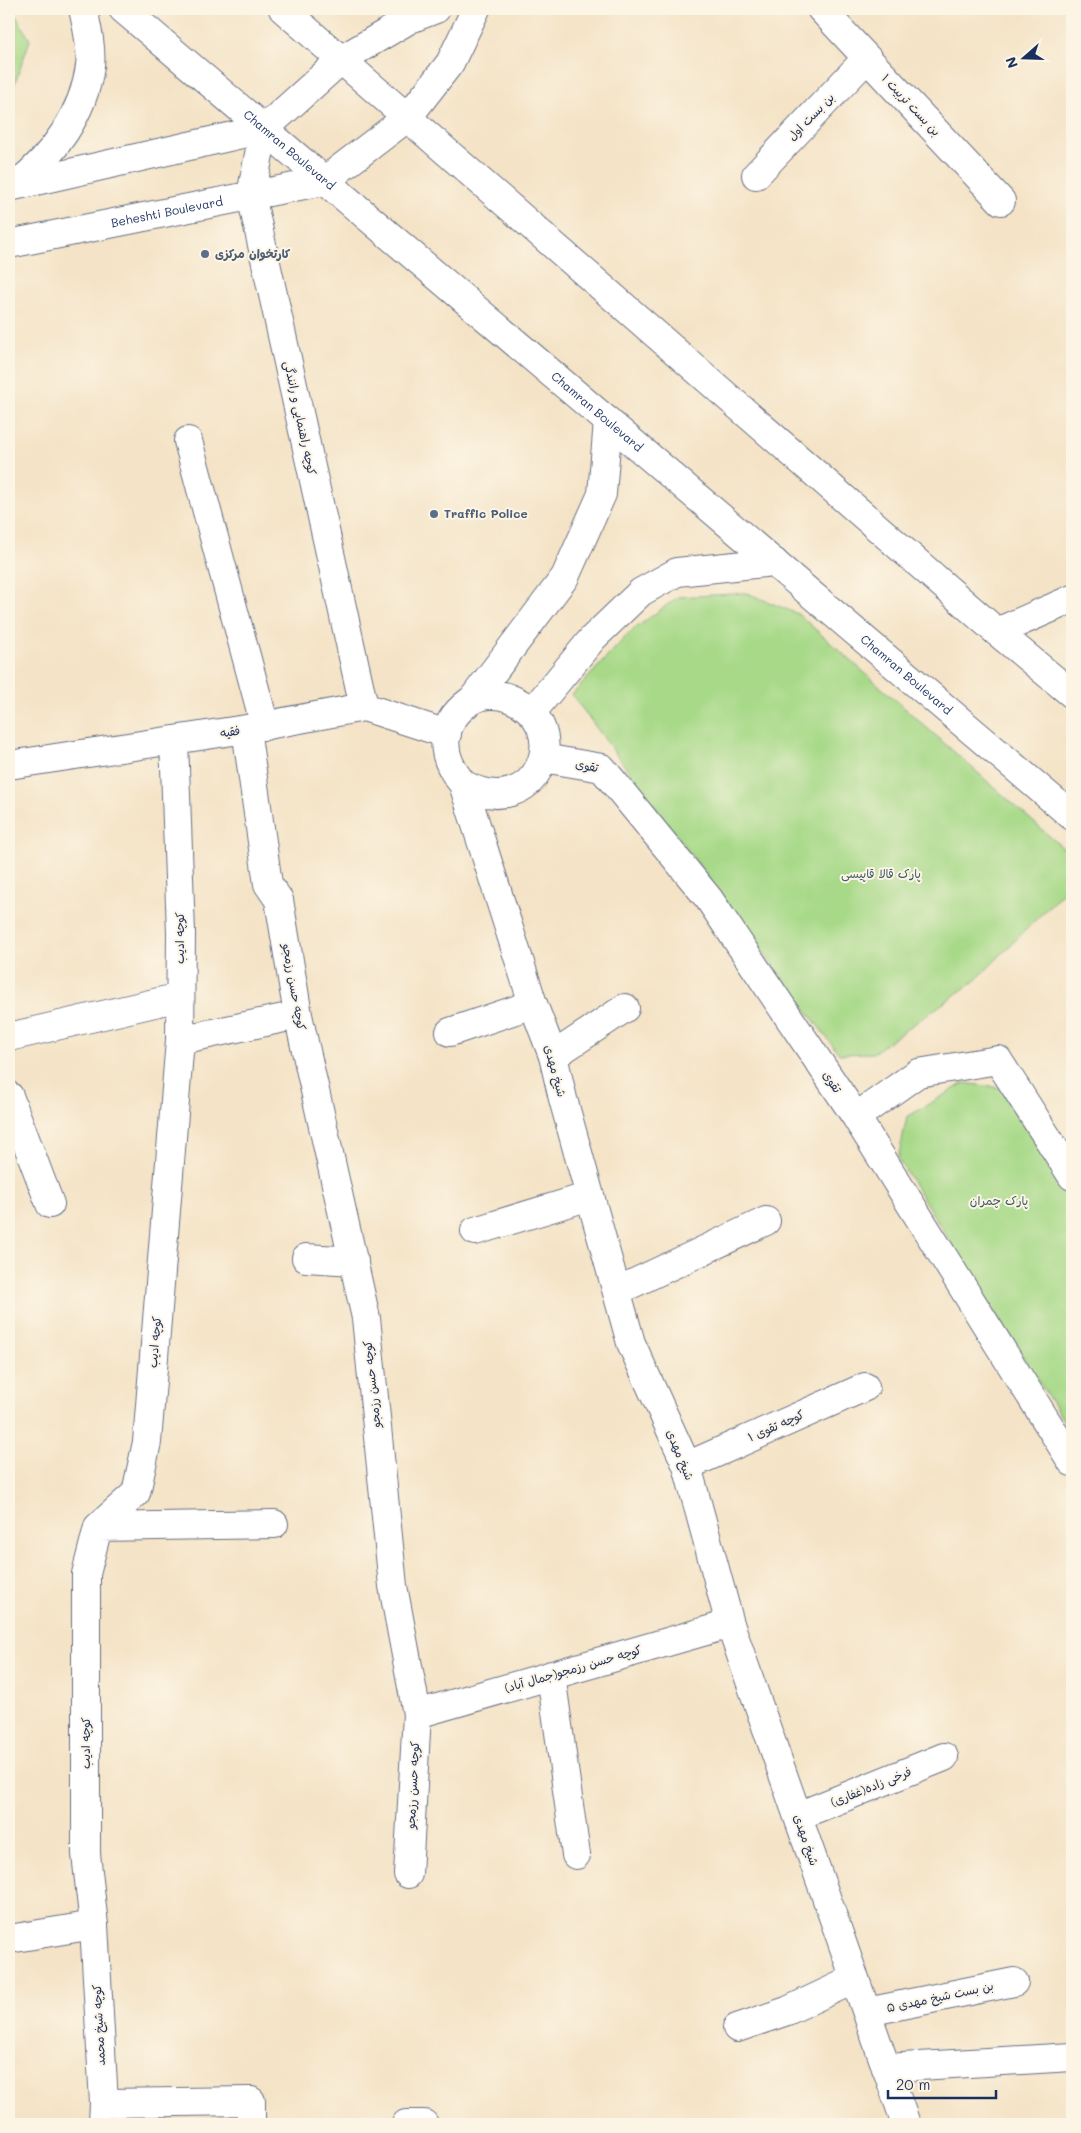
<svg xmlns="http://www.w3.org/2000/svg" width="1081" height="2133" viewBox="0 0 1081 2133" font-family="Mali,'Playpen Sans Arabic',sans-serif">
  <style>
    .green { fill: #a7d988; stroke: #618473 }
    .lines { fill: none; stroke-linecap: round; stroke-linejoin: round }
    .minor-casing { stroke: #676e82; stroke-width: 30 }
    .tertiary-casing { stroke: #676e82; stroke-width: 30 }
    .secondary-casing { stroke: #676e82; stroke-width: 30 }
    .minor { stroke: #fff; stroke-width: 28 }
    .tertiary { stroke: #fff; stroke-width: 28 }
    .secondary { stroke: #fff; stroke-width: 28 }
    .service-dot { fill: #5c6f8a; stroke: #fcf5e5; stroke-width: 2 }
    .labels { text-anchor: middle; stroke-width: 4; stroke-linejoin: round; paint-order: stroke }
    .street-label { font-size: 12px; fill: #1b2f5e; stroke: #fcf5e5 }
    .service-label { font-size: 12px; font-weight: bold; fill: #4e5e75; stroke: #fcf5e5; text-anchor: start }
    .park-label { font-size: 12px; fill: #3e5a68; stroke: #fcf5e5 }
  </style>
  <rect width="100%" height="100%" fill="#fcf5e5"/>
  <filter id="ink" filterUnits="userSpaceOnUse"><feTurbulence type="fractalNoise" baseFrequency=".02" numOctaves="2"/><feDisplacementMap in="SourceGraphic" scale="10" xChannelSelector="R" yChannelSelector="G"/><feConvolveMatrix kernelMatrix="1 2 1 2 8 2 1 2 1" color-interpolation-filters="sRGB"/></filter>
  <filter id="wash" filterUnits="userSpaceOnUse"><feTurbulence type="fractalNoise" baseFrequency=".0096" numOctaves="4" result="noise"/><feDisplacementMap in="SourceGraphic" scale="20" xChannelSelector="R" yChannelSelector="G"/><feGaussianBlur stdDeviation="1.12" result="paint"/><feColorMatrix in="noise" values="0 0 0 0 0 0 0 0 0 0 0 0 0 0 0 0 0 1.4 0 .05"/><feComposite in="paint" operator="in"/></filter>
  <g filter="url(#wash)">
    <rect width="100%" height="100%" fill="#f4e3c6"/>
    <!-- green -->
    <path class="green" d="M9,9h3l18,31 -21,60z
      M747,593l51,21 274,242v27l-96,97 -103,73 -34,1 -267,-359 58,-63 48,-35z
      M964,1083l37,5 71,112v234l-174,-275 9,-42z"/>
  </g>
  <g filter="url(#ink)">
    <g class="lines">
      <defs>
        <path id="minor" d="M821,9l180,192
          M264,129l-13,66 113,512
          M756,175l111,-117
          M188,441l77,285
          M997,632l75,-33
          M246,729l22,155 11,16 19,115 68,303 27,268 24,128 -9,160
          M543,758l59,10 107,131 147,218 216,345
          M9,765l237,-36 118,-22 83,27
          M450,1032l83,-28
          M9,1037l171,-40
          M180,1040l118,-25
          M553,1056l72,-48
          M9,1096l41,108
          M856,1117l62,-44 80,-13 74,116
          M475,1231l115,-35
          M306,1258l48,3
          M617,1291l149,-70
          M687,1466l178,-79
          M98,1527l176,-3
          M551,1675l25,180
          M417,1714l313,-90
          M798,1816l146,-59
          M9,1939l85,-14
          M867,2012l147,-30
          M737,2028l50,-17 68,-32
          M886,2068l186,-11
          M104,2103l147,-2v23
          M103,2124l1,-21 -10,-178 -8,-71v-280l12,-47 38,-34 11,-51 33,-402 1,-107 -7,-193
          M406,2124h18"/>
        <path id="tertiary" d="M342,59l68,-40 26,-10
          M408,117l42,-54 26,-54
          M472,700l93,-123 37,-83 6,-73
          M532,712l61,-74 48,-46 36,-20 97,-10
          M463,784c74,42 115,-60 46,-86 -12,-5 -29,-4 -40,4 -31,23 -30,54 -6,82l70,220 20,52 10,43 68,244 56,123 43,158 176,500"/>
        <g id="secondary">
          <path id="s1" d="M123,9l949,807"/>
          <path d="M283,9l714,623 75,62"/>
          <path d="M16,185c37,-29 68,-72 74,-119 2,-18 -3,-39 -7,-57"/>
          <path d="M9,187l255,-58 78,-70"/>
          <path id="s2" d="M9,244l315,-63 84,-64"/>
        </g>
      </defs>
      <!-- minor casing -->
      <use href="#minor" class="minor-casing"/>
      <!-- tertiary casing -->
      <use href="#tertiary" class="tertiary-casing"/>
      <!-- secondary casing -->
      <use href="#secondary" class="secondary-casing"/>
      <!-- minor -->
      <use href="#minor" class="minor"/>
      <!-- tertiary -->
      <use href="#tertiary" class="tertiary"/>
      <!-- secondary -->
      <use href="#secondary" class="secondary"/>
    </g>
  </g>
  <!-- markers -->
  <g class="service-dot">
    <circle cx="205" cy="254" r="5"/>
    <circle cx="434" cy="514" r="5"/>
  </g>
  <g class="labels">
    <!-- street labels -->
    <g class="street-label">
      <text transform="translate(911 105) rotate(47)" y="4">بن بست تربیت ۱</text>
      <text transform="translate(811 117) rotate(-46)" y="4">بن بست اول</text>
      <text dy="4" stroke="none"><textPath href="#s1" startOffset="218">Chamran Boulevard</textPath></text>
      <text dy="4" stroke="none"><textPath href="#s2" startOffset="161">Beheshti Boulevard</textPath></text>
      <text dy="4" stroke="none"><textPath href="#s1" startOffset="622">Chamran Boulevard</textPath></text>
      <text transform="translate(300 418) rotate(78)" y="4">کوچه راهنمایی و رانندگی</text>
      <text dy="4" stroke="none"><textPath href="#s1" startOffset="1028">Chamran Boulevard</textPath></text>
      <text transform="translate(230 732) rotate(-9)" y="4">فقیه</text>
      <text transform="translate(587 766) rotate(12)" y="4">تقوی</text>
      <text transform="translate(180 938) rotate(-90)" y="4">کوچه ادیب</text>
      <text transform="translate(294 987) rotate(80)" y="4">کوچه حسن رزمجو</text>
      <text transform="translate(555 1071) rotate(75)" y="4">شیخ مهدی</text>
      <text transform="translate(832 1082) rotate(56)" y="4">تقوی</text>
      <text transform="translate(155 1342) rotate(-85)" y="4">کوچه ادیب</text>
      <text transform="translate(372 1384) rotate(-96)" y="4">کوچه حسن رزمجو</text>
      <text transform="translate(776 1426) rotate(-24)" y="4">کوچه تقوی ۱</text>
      <text transform="translate(680 1455) rotate(68)" y="4">شیخ مهدی</text>
      <text transform="translate(573 1669) rotate(-16)" y="4">کوچه حسن رزمجو(جمال آباد)</text>
      <text transform="translate(86 1743) rotate(-90)" y="4">کوچه ادیب</text>
      <text transform="translate(413 1785) rotate(-87)" y="4">کوچه حسن رزمجو</text>
      <text transform="translate(871 1787) rotate(-22)" y="4">فرخی زاده(غفاری)</text>
      <text transform="translate(806 1840) rotate(71)" y="4">شیخ مهدی</text>
      <text transform="translate(940 1997) rotate(-12)" y="4">بن بست شیخ مهدی ۵</text>
      <text transform="translate(99 2025) rotate(-93)" y="4">کوچه شیخ محمد</text>
    </g>
    <!-- service labels -->
    <g class="service-label">
      <text x="215" y="258">کارتخوان مرکزی</text>
      <text x="444" y="518">Traffic Police</text>
    </g>
    <!-- park labels -->
    <g class="park-label">
      <text x="881" y="878">پارک قالا قاپیسی</text>
      <text x="999" y="1205">پارک چمران</text>
    </g>
  </g>
  <!-- margin -->
  <rect width="1081" height="2133" fill="none" stroke="#fcf5e5" stroke-width="30"/>
  <!-- north arrow -->
  <g transform="translate(1024 58) rotate(250)" stroke="#fcf5e5" stroke-width="4" paint-order="stroke">
  <path d="M0-4L9 19L0 12L-9 19Z" fill="#1b2f5e"/>
  <text y="-8" font-size="14" font-weight="bold" text-anchor="middle" fill="#1b2f5e">N</text>
  </g>
  <!-- scale -->
  <path d="M888 2090v8h108v-8" fill="none" stroke="#1b2f5e" stroke-width="2.5"/>
  <text x="896" y="2090" font-size="15" fill="#1b2f5e" stroke="#fcf5e5" stroke-width="4" paint-order="stroke">20 m</text>
</svg>
